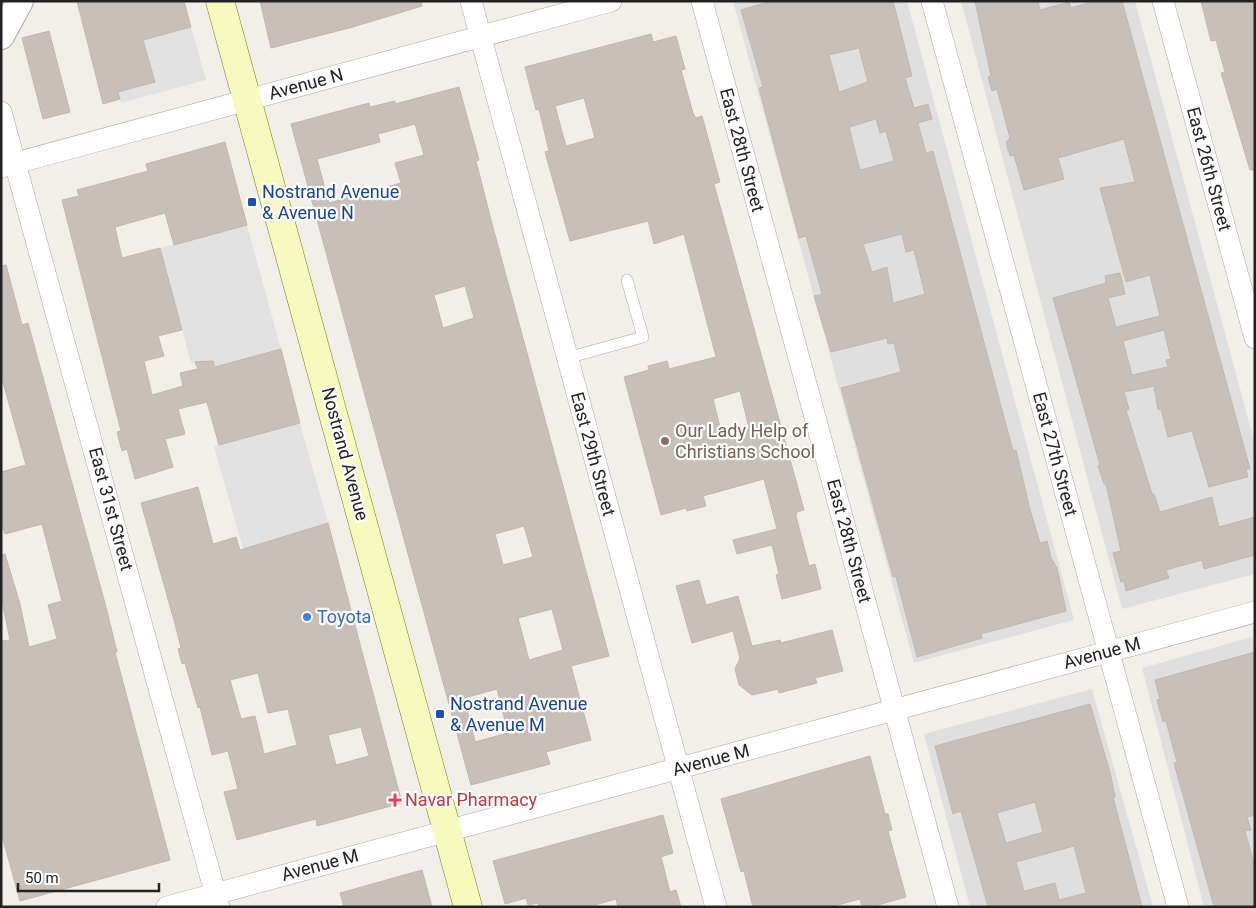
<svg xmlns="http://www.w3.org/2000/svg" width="1256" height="908" viewBox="0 0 1256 908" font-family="Roboto,sans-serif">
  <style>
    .residential { fill: #e0dfdf }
    .parking { fill: #e2e2e2 }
    .building { fill: #c7bfb8; stroke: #c4b6ab; fill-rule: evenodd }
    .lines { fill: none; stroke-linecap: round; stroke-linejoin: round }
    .service-casing { stroke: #a9a9a9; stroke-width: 12 }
    .minor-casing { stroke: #a9a9a9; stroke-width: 22 }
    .tertiary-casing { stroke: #a9a9a9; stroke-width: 28 }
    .secondary-casing { stroke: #707d05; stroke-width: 29 }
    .service { stroke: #fff; stroke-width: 11 }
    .minor { stroke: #fff; stroke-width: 21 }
    .tertiary { stroke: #fff; stroke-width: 26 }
    .secondary { stroke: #f7fabf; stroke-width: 28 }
    .transit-dot { fill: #1a4fb4; stroke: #fff; stroke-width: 2 }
    .education-dot { fill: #8d6e63; stroke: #fff; stroke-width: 2 }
    .shop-dot { fill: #3f7fe0; stroke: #fff; stroke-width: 2 }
    .health-dot { fill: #e0444e; stroke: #fff; stroke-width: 2 }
    .labels { text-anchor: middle; stroke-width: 4.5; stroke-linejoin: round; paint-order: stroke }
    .street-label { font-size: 18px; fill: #222; stroke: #fff }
    .transit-label { font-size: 18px; fill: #164399; stroke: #fff; text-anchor: start }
    .education-label { font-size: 18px; fill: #785e54; stroke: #fff; text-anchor: start }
    .shop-label { font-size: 18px; fill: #366cbe; stroke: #fff; text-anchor: start }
    .health-label { font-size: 18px; fill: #be3a42; stroke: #fff; text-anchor: start }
  </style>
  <rect width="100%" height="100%" fill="#f2efe9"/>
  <!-- residential -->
  <path class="residential" d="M733,1h174l167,619 -160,43z
    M961,1h174l120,443v130l-133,35z
    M1255,636v271h-51l-62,-239z
    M1092,689l61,218h-183l-46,-173z"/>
  <!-- parking -->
  <path class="parking" d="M191,27l15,53 -85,23 -5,-19 39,-2 -12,-42z
    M247,225l34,124 -66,18 -2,-6 -22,2 -31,-115z
    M300,423l28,100 -85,26 -29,-103z"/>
  <!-- building -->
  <path class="building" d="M77,1h107l7,26 -48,13 12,42 -37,10 2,7 -17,5z
    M260,1h161l1,5 -69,21 -82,21z
    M771,1h122l19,75 -7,2 9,30 14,-4 4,15 -14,4 8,30 7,-2 80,300 3,-1 14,60 10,33 7,-2 4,17 6,10 9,43 -85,23 1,4 -65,19 -21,-80h-3l-52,-189 60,-16 -7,-29 -6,1 -1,-6 -56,14 -17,-56 8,-2 -16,-58 -7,2 -40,-150 4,-1 -22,-77zM859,48l9,34 -29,10 -10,-37zM876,119l4,14 6,-2 8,30 -34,9 -11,-43zM902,234l4,18 8,-2 11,44 -32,9 -6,-36 -15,5 -9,-28z
    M975,1h63l2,9 29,-8 2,6 24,-7h27l128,468 -4,1 2,7 -39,10 -17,-56 -24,6 -7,-28 -3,1 -4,-24 -30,6 5,17 -3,1 26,84h2l6,18 52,-15 7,30 36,-10v38l-51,14 -2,-9 -36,10 3,8 -43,13 -2,-10 -3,1 -8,-29 8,-2 -15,-67h-2l-6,-18 2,-1 -47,-167 53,-15 -1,-7 15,-3 5,21 -17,4 8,29 44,-11 -10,-41 -24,7 -26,-94 35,-6 -11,-43 -66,19 6,21 -40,11 -10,-35 -4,1 -4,-14 4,-4 -13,-49 -5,2 -4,-14 3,-1zM1164,330l7,29 -5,1 2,7 -36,8 -9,-34z
    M1201,1h54v169h-5l-29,-97 4,-1 -9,-32 -5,1z
    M49,31l21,81 -27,7 -21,-81z
    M651,34l2,8 23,-6 9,33 -4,1 12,43 3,5 6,-2 18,66 -6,2 90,326 -7,2 -1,4 13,50 6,-2 6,25 -39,10 -6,-24 3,-1 -7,-29 -35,9 -4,-14 44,-11 -13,-50 -61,17 3,10 -19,5 -1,-3 -25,7 -37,-138 25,-7 -1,-4 19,-5 2,8 47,-12 -32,-123 -30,10 -6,-23 -78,20 -25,-89 4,-1 -10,-42 -3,1 -11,-43zM584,98l11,40 -29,8 -11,-40zM740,391l9,37 -27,7 -9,-36z
    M459,87l20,73 -3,1 15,59 118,436 -38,10 20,74 -45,12 4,12 -79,21 -180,-661 78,-21 1,4 25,-6v3zM415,124l9,31 -29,8 6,20 -72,20 -12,-44 63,-17 -2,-8zM465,286l9,32 -31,10 -9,-33zM524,526l9,31 -30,8 -8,-31zM552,609l11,41 -34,10 -11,-42zM497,689l11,44 -33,9 -11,-44z
    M225,142l22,83 -73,20 -9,-32 -50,14 7,31 38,-10 22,82 -24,6 6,20 -20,5 8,34 31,-9 -3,-13 18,-4 -3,-7 18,-1 2,6 66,-18 19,74 -81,22 -12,-43 -29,7 7,25 -20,5 8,28 -38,12 -8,-30 -5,2 -5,-19 4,-1 -59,-231 17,-4 -2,-6 71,-19 -2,-7z
    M6,265l16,60 6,-2 78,284 11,45h-2l55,208 -150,41 -19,-69v-191l9,-1 -9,-44v-41l4,-1 15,50 9,43 28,-8 -9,-34 14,-4 -20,-77 -37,10 -4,-12v-50l25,-7 -25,-90v-109z
    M198,487l15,57 23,-7 4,13 88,-27 74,280 -85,23 -1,-7 -79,21 -13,-48 14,-3 -10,-38 -16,4 -12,-48 -2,1 -13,-45 -3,1 -4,-15 3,-1 -6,-24 -34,-121zM258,673l10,40 20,-4 9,36 -33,9 -9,-38 -14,3 -11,-39zM361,727l8,29 -33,9 -8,-30z
    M699,580l7,25 32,-9 14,50 28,-6 1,3 51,-13 11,41 -28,7 2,5 -38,10 -1,-4 -26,6 -13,-10 -4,-16 5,-11 -7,-27 -41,12 -16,-57z
    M1255,652v163l-8,2 4,13 -6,1 10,36v40h-41l-40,-144 3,-1 -11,-41 -3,1 -6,-22 3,-1 -5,-19z
    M1090,704l20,68 5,25h-2l29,110h-154l-27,-96 -8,3 -18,-68zM1035,802l8,30 -37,11 -9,-30zM1074,846l12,47 -27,7 -4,-17 -31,8 -8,-29z
    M870,756l15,58h3l4,16 -4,1 18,66 -35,10h-9l-2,-8 -30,8h-77l-9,-36 -3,1 -20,-73z
    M663,815l10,38 -12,4 9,35 6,-2 5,17h-63l-2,-8 -28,8h-49l-1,-4 -10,2 -2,-7 -21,6 -12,-43z
    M422,870l10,37h-88l-4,-14z"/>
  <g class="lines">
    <defs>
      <path id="service" d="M567,358l76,-21 -16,-57"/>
      <path id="minor" d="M471,1l245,906
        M702,1l246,906
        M932,1l246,906
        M1163,1l92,337
        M1,112l218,795
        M1,167l610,-166
        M167,907l1088,-295"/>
      <path id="tertiary" d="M1,36l19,-35"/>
      <path id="secondary" d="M220,1l248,906"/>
    </defs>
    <!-- service casing -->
    <use href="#service" class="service-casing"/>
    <!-- minor casing -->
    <use href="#minor" class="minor-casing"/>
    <!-- tertiary casing -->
    <use href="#tertiary" class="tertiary-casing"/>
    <!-- secondary casing -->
    <use href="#secondary" class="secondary-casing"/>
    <!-- service -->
    <use href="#service" class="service"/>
    <!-- minor -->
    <use href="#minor" class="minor"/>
    <!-- tertiary -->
    <use href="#tertiary" class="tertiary"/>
    <!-- secondary -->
    <use href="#secondary" class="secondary"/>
  </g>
  <!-- markers -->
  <g class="transit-dot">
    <rect x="247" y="197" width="10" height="10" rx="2.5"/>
    <rect x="435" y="709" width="10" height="10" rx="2.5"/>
  </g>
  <circle class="education-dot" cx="665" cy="441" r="5"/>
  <circle class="shop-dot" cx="307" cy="617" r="5"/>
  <path class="health-dot" d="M392.5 792.5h5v5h5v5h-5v5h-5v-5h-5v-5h5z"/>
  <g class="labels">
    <!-- street labels -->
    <g class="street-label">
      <text transform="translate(306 84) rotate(-15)" y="6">Avenue N</text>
      <text transform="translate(742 150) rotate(75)" y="6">East 28th Street</text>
      <text transform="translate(1209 169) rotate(75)" y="6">East 26th Street</text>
      <text transform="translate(345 454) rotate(75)" y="6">Nostrand Avenue</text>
      <text transform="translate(593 454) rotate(75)" y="6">East 29th Street</text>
      <text transform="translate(1055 454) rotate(75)" y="6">East 27th Street</text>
      <text transform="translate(111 509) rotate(75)" y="6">East 31st Street</text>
      <text transform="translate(849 541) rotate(75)" y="6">East 28th Street</text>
      <text transform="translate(1102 653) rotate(-15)" y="6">Avenue M</text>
      <text transform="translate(711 760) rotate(-15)" y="6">Avenue M</text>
      <text transform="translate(320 865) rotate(-15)" y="6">Avenue M</text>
    </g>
    <!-- transit labels -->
    <g class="transit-label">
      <text x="262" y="198">Nostrand Avenue<tspan x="262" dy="21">&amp; Avenue N</tspan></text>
      <text x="450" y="710">Nostrand Avenue<tspan x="450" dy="21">&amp; Avenue M</tspan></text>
    </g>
    <!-- education labels -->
    <g class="education-label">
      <text x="675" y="437">Our Lady Help of<tspan x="675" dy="21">Christians School</tspan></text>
    </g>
    <!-- shop labels -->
    <g class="shop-label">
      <text x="317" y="623">Toyota</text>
    </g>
    <!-- health labels -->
    <g class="health-label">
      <text x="405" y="806">Navar Pharmacy</text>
    </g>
  </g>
  <!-- border -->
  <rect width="1256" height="908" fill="none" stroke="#222222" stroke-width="5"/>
  <!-- scale -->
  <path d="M18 883v8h141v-8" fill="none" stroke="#222222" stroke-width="2.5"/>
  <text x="25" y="883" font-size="15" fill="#222222" stroke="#ffffff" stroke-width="4" paint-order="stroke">50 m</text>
</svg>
